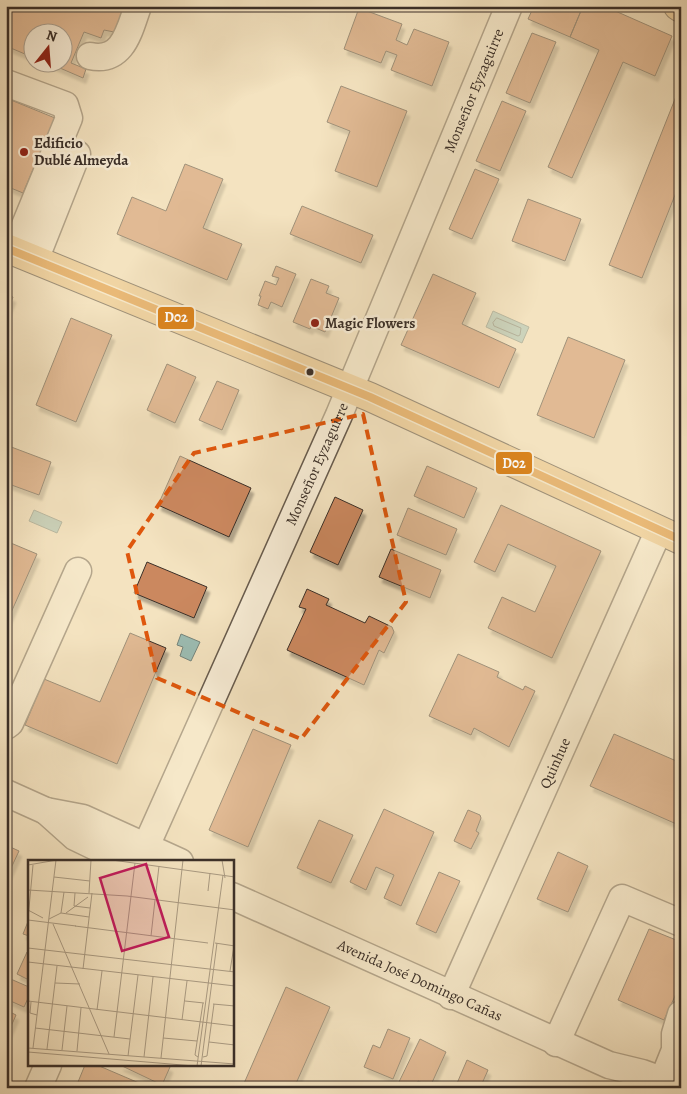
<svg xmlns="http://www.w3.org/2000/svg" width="687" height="1094" viewBox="0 0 687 1094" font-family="Alegreya,serif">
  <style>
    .water { fill: #9cbeb5; stroke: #75857d }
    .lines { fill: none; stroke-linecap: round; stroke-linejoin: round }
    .shore { stroke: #6b766e; stroke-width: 1 }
    .building { fill: #cb885e; stroke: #3a2f28; filter: url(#shadow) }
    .minor-casing { stroke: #685c4e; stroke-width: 29 }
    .major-casing { stroke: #3a2f28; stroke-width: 30 }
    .minor { stroke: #f8edd6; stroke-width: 26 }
    .major { stroke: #eac280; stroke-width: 28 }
    .bus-1-casing { stroke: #f8edd6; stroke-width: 11 }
    .bus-1 { stroke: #db851f; stroke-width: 8 }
    .marked { fill: none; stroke: #df570d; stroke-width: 4; stroke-dasharray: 10 6; stroke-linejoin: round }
    .poi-dot { fill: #8f2418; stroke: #f8edd6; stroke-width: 2 }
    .bus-dot { fill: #3a2f28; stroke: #f8edd6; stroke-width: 2 }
    .labels { text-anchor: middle; stroke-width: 5; stroke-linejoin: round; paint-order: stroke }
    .street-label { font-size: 15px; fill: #3a2f28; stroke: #f8edd6 }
    .poi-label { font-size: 15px; font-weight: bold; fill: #3a2f28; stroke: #f8edd6; text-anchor: start }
    .inset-road { fill: none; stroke: #aa9b83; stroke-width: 1 }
    .view { fill: #c2185b; fill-opacity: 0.15; stroke: #c2185b; stroke-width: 2.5 }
    .inset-edge { fill: none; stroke: #3a2f28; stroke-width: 2.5 }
    .line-badge { stroke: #f8edd6; stroke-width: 2 }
    .badge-label { font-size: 14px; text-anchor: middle; font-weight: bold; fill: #fff }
  </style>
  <defs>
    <filter id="shadow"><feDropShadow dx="3" dy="5.5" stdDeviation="1" flood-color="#0004"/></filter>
  </defs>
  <rect width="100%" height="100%" fill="#f4e3c0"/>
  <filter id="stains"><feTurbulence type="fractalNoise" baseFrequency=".004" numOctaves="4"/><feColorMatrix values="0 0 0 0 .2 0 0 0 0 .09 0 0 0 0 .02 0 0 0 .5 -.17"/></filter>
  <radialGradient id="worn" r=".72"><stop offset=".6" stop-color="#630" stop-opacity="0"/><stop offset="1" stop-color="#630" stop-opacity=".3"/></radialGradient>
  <!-- water -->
  <path class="water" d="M493,311l36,16 -7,16 -36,-16z
    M34,510l28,12 -5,11 -28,-12z
    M181,634l19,8 -9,19 -11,-5 3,-9 -6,-2z"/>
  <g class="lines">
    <!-- shore -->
    <path class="shore" d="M497,318l24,10 -1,7 -2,1 -24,-10 -1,-3z"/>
  </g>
  <!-- building -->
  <path class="building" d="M10,6h119l-15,26 -10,-2 -3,8 -17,-6 -13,31 15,6 -3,9 -37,-16h16v-30h-30v25l-26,-11v-30z
    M534,6h49l-13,31 -42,-18z
    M583,6h21l68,30 -17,40 -32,-14 -51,116 -24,-11 51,-117 -29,-13z
    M359,8l43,16 -6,16 11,5 7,-16 35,13 -17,44 -41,-16 6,-15 -11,-4 -5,12 -37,-14z
    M532,33l24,9 -26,61 -24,-10z
    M681,84v96l-39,98 -33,-13z
    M341,86l66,25 -30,76 -42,-16 15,-40 -23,-9z
    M6,98l49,20 -32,75 -17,-7z
    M502,101l24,10 -26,60 -24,-10z
    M185,164l38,15 -20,49 39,16 -15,36 -110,-46 15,-37 34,14z
    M475,169l24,10 -27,60 -23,-10z
    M528,199l53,20 -16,42 -53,-20z
    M302,206l71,29 -12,28 -71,-29z
    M276,266l20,8 -14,33 -11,-5 -3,7 -10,-4 3,-9h-2l6,-15 11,4 3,-7 -7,-2z
    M433,274l43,19 -14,31 54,25 -17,39 -98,-43z
    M311,279l18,7 -3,7 13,5 -14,34 -14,-6 -1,3 -17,-7z
    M6,294l7,3 -7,17z
    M71,318l41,17 -36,87 -40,-17z
    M568,337l57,23 -31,78 -57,-23z
    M167,364l29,13 -21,46 -28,-13z
    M217,381l22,9 -17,40 -23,-10z
    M6,445l45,17 -12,33 -33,-12z
    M180,456l71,32 -22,49 -71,-32z
    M427,466l50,22 -13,30 -50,-22z
    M335,497l28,13 -25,55 -28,-13z
    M501,505l100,46 -49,107 -64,-30 14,-31 33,15 21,-46 -48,-22 -13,28 -21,-10z
    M408,508l49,21 -11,26 -49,-20z
    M6,541l31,13 -31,70z
    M391,549l50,21 -11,28 -51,-21z
    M147,562l60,25 -13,31 -60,-25z
    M307,589l22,10 -3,6 39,18 4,-7 23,11 2,5 -10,21 -5,-3 -15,35 -77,-35 19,-41 -7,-2z
    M130,633l36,15 -49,116 -92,-39 19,-46 56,23z
    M458,654l41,18 -2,5 26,13 2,-4 10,5 -26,56 -35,-19 -3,7 -42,-19z
    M253,729l38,16 -43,102 -39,-17z
    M614,734l67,29v63l-91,-40z
    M384,809l50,23 -33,74 -17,-8 10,-23 -18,-8 -10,23 -16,-8z
    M468,810l12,5 1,3 -5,13 3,2 -8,16 -17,-8z
    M319,820l34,15 -22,48 -34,-15z
    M6,845l13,6 -13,28z
    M558,852l30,14 -20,46 -31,-13z
    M439,872l21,9 -24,52 -20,-9z
    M29,919v17l-6,-2z
    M649,929l32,13v41l-17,37 -46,-20z
    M27,952l2,1v27l-12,-6z
    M6,977l23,10v9l-5,11 -18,-8z
    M286,987l44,20 -36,81h-52z
    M6,1010l10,5 -10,23z
    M388,1029l22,9 -17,41 -29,-12 9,-22 7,3z
    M420,1039l26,13 -16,35 -12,-6 -3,7h-19z
    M467,1060l21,10 -8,18h-25z
    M85,1065h12l42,18 -2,5h-46l-13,-6z
    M120,1065h46l4,2 -8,18z"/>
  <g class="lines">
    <defs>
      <g id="minor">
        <path d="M90,56c33,7 39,-25 48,-50"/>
        <path d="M6,83l59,22 4,13 -55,134"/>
        <path d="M35,260l42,-106"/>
        <path d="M6,726l4,-3 68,-152"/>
        <path d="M6,793l40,18 37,7 97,44"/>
        <path d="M46,811l29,26 52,25"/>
        <path id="s1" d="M139,862l200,-447 170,-409"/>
        <path id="s2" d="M232,896l377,169 33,8 39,14"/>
        <path id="s3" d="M451,996l208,-466"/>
        <path d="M556,1043l66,-145 59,25"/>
        <path d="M663,1080l12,-30v-16l6,-20"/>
        <path d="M38,1088l10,-23"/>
      </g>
      <path id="major" d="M678,6l3,2
        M6,248l364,149 311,143"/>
    </defs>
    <!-- minor casing -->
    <use href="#minor" class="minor-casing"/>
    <!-- major casing -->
    <use href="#major" class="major-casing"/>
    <!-- minor -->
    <use href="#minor" class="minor"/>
    <!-- major -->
    <use href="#major" class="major"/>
    <defs>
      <path id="bus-1" d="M6,248l364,149 311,143"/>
    </defs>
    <!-- bus-1 casing -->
    <use href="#bus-1" class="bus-1-casing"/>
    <!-- bus-1 -->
    <use href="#bus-1" class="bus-1"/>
  </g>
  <!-- marked area -->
  <path d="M0 0H687V1094H0ZM363,414l43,188 -105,137 -144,-61 -30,-127 67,-98z" fill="#f4e3c0" fill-opacity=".55" fill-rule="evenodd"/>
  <path class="marked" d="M363,414l43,188 -105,137 -144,-61 -30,-127 67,-98z"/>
  <!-- markers -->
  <g class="poi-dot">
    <circle cx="24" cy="152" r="5"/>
    <circle cx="315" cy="323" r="5"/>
  </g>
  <circle class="bus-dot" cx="310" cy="372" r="4.5"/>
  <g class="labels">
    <!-- street labels -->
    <g class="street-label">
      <text dy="5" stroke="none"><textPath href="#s1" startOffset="841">Monseñor Eyzaguirre</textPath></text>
      <text dy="5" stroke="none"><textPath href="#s1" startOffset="436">Monseñor Eyzaguirre</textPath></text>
      <text dy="5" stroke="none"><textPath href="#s3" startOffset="255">Quinhue</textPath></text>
      <text dy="5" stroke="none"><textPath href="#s2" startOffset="206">Avenida José Domingo Cañas</textPath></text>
    </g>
    <!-- poi labels -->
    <g class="poi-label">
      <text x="34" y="148">Edificio<tspan x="34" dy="17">Dublé Almeyda</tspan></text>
      <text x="325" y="328">Magic Flowers</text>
    </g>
  </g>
  <!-- overview -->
  <g transform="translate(28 860)">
    <rect width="206" height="206" fill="#f4e3c0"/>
    <path class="inset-road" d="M84,0l123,17M194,0l3,18M0,5l29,-5M26,17l36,4M0,30l99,6 108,14M180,31l2,-18M128,32l3,-26M47,33l-1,13 16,2M61,33l2,-33M0,50l15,8M33,53l3,-21M38,53l22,-16M0,59l5,-54M21,59l12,-6 28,4M0,60l48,6M25,64l56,130M47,66l133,17M123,76l4,-36M187,83l20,3M0,88l207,24M0,102l207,24M55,109l9,-76M202,111l4,-25M27,123l25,1M0,141l207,25M157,141l19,2M3,142l-1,11 7,2M185,144l22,2M69,150l5,-39M154,160l5,-39M7,168l95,11M86,177l21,-174M135,178l34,3M181,182l26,3M0,188l207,16M5,188l23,-188M19,189l10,-83M34,190l5,-44M49,191l4,-43M0,192l166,14M100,196l10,-81M116,197l9,-80M170,197l-3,-2 8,-52M175,197l4,-1 7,-52M133,198l22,-198M169,206l26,-191M173,206l16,-123"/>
    <path class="view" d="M118,4l23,73 -47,14 -22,-73z"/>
    <rect width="206" height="206" class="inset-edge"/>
  </g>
  <g class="line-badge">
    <rect x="157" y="306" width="38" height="24" rx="5" fill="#db851f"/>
    <rect x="495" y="451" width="38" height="24" rx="5" fill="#db851f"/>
  </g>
  <g class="badge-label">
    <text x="176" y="322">D02</text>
    <text x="514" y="468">D02</text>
  </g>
  <!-- margin -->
  <rect width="687" height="1094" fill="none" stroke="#f4e3c0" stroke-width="25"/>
  <rect x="8" y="8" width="672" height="1079" fill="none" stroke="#3a2f28" stroke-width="2.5"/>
  <rect x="12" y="12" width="662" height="1069" fill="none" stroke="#3a2f28"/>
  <!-- north arrow -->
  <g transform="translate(48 48) rotate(17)"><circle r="24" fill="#f8edd6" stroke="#aca190"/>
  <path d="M0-4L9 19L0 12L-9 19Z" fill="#8f2418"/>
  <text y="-8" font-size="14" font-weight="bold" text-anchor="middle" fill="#3a2f28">N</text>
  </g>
  <rect width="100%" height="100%" filter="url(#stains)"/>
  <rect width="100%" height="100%" fill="url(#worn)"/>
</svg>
